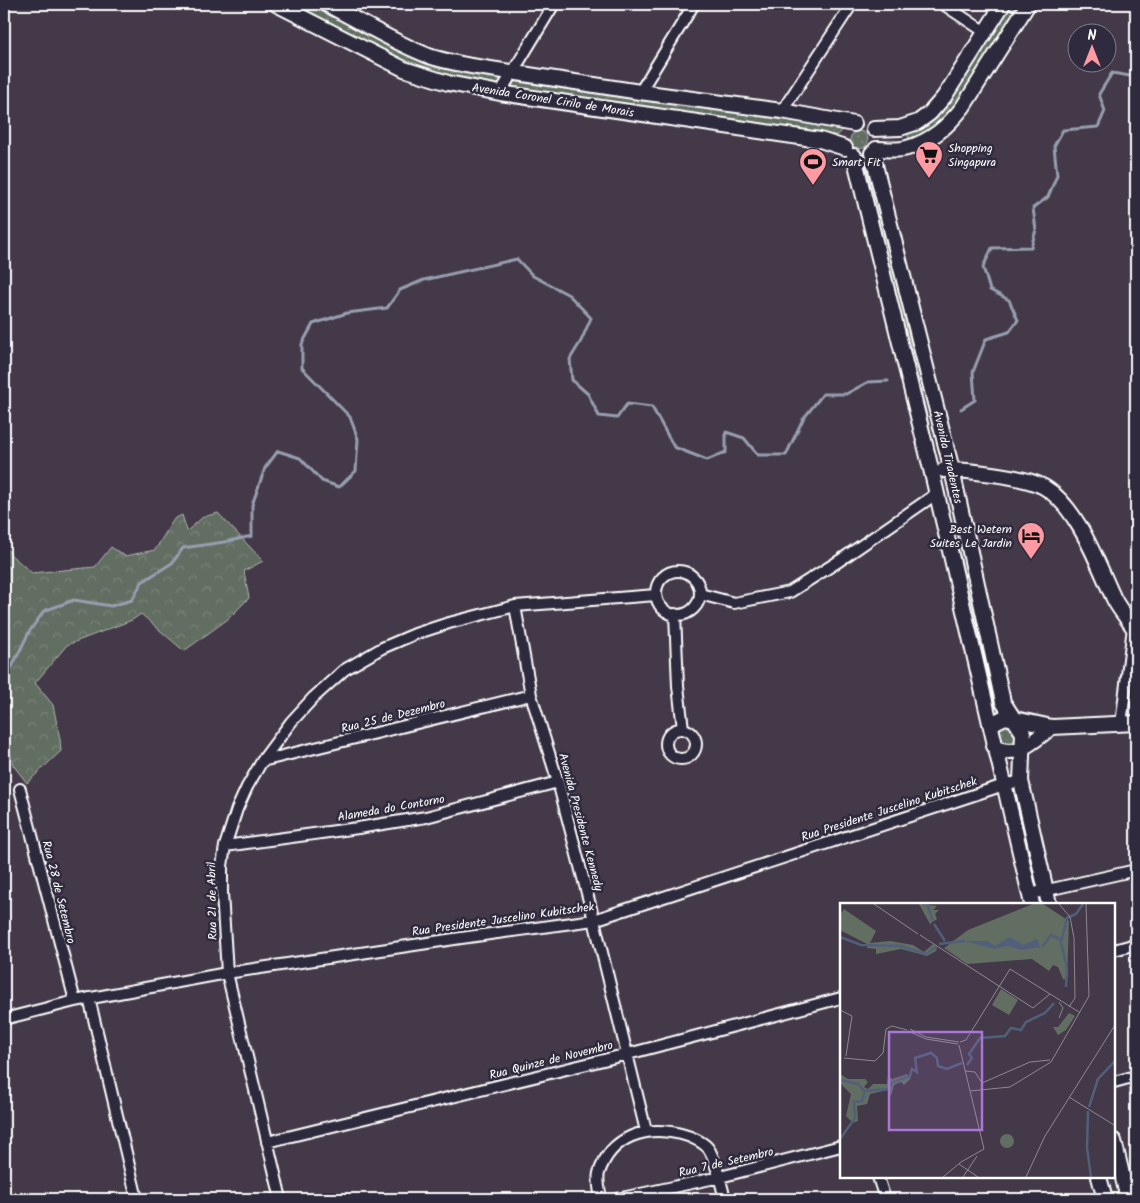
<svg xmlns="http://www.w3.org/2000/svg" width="1140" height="1203" viewBox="0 0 1140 1203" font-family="Kalam,sans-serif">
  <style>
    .grass { fill: url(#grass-dots); stroke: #b0b6b0 }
    .forest { fill: url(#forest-crowns); stroke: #b0b6b0 }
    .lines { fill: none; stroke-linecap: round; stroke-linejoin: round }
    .stream { stroke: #979fb0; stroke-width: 3 }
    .street-casing { stroke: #fff; stroke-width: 14 }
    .secondary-casing { stroke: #fff; stroke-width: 18 }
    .street { stroke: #2f2a3d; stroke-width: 10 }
    .secondary { stroke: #2f2a3d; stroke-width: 14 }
    .labels { text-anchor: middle; stroke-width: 5; stroke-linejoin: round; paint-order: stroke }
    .street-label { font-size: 12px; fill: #fff; stroke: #2f2a3d }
    .poi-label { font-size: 12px; fill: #fff; stroke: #2f2a3d; text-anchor: start }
    .inset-river { fill: none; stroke: #525f7b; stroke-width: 2.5 }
    .inset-road { fill: none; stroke: #8f8891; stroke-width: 1 }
    .view { fill: #a976d5; fill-opacity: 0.15; stroke: #a976d5; stroke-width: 2.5 }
    .inset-edge { fill: none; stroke: #fff; stroke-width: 2.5 }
  </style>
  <defs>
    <pattern id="grass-dots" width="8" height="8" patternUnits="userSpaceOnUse" patternTransform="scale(1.25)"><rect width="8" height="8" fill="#626e62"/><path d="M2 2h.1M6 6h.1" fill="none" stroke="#7a847a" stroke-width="1.8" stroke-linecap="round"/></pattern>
    <pattern id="forest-crowns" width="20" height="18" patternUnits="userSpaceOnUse" patternTransform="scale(1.25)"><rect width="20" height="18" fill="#626e62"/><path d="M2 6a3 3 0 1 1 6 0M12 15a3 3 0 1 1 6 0" fill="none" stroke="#7a847a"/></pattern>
  </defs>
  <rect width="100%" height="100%" fill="#443948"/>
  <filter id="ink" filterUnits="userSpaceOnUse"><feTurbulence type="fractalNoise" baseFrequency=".02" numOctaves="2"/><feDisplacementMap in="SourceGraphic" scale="10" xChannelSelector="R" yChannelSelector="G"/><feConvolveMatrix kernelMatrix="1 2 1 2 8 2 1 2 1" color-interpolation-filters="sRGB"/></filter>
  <g filter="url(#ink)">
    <!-- grass -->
    <path class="grass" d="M292,4h19l102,51 70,20 353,51 4,2 1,4 -3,3h-4l-388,-58 -36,-12z
      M1009,4h11l-65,101c-7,10 -34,41 -47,32v-3l17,-9z
      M850 140a9 9 0 1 1 18 0a9 9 0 1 1-18 0Z
      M866,167l5,2 67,295h-4l-70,-294z
      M939,477l2,1 57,232 3,5 -7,3z
      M1007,724h4l9,12 -5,10 -15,-2 -2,-14z
      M1011,787h4l2,3 22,96h-4z"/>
    <!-- forest -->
    <path class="forest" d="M218,513l45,48 -19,10 5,27 -21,21 -44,32 -43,-37 -9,6 -65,25 -32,38 18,22 7,34 1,12 -34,32 -14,-18 -9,-40v-181l7,11 21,18 63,-6 16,-20 14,9 30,-6 19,-31 8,-4 5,16 16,-14z"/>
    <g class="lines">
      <!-- stream -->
      <path class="stream" d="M961,409l14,-9 -2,-28 13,-33 23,-7 9,-12 -9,-20 -19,-10 -7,-23 9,-19 39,-1 5,-17 -3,-22 15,-11 9,-22 -3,-29 9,-16 35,-3 7,-16 -6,-17 13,-21 24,4
        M4,683l25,-51 15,-21 30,-11 37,6 21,-6 10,-18 30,-19 11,-15 41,-6 28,-6v-31l13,-37 13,-17 22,7 22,23 17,6 17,-16 2,-32 -8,-22 -48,-49v-24l11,-20 34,-11 40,-5 13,-18 24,-10 93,-21 16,17 36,19 22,23 -10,23 -11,18 2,21 16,14 11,22 18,2 10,-14 25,3 22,40 33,13 19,-8v-20l18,6 14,17h28l17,-36 20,-25h23l22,-12 20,-1"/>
      <defs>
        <path id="street" d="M943,4l42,28
          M640,92l54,-88
          M500,93l54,-89
          M782,111l70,-107
          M656 593a22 22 0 1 1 44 0a22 22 0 1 1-44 0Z
          M700,594l34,9 56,-11 49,-31 97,-67
          M515,606l16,89 27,87 36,138 52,211
          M675,614l3,72 5,43
          M1121,724l12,-97
          M666 744a15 15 0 1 1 30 0a15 15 0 1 1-30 0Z
          M262,761l269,-66
          M20,789l55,212
          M225,846l133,-18 68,-11 132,-35
          M1030,894l106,-24
          M1114,950l22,-6
          M89,998l48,201
          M4,1019l71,-18 152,-28 234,-35 133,-18 410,-135 17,-4
          M1114,1082l22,-6
          M267,1142l361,-88 213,-56
          M878,1177l7,22
          M281,1199l-54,-226 -5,-80v-27l3,-20 12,-37 10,-22 15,-26 29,-39 22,-24 31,-28 38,-22 33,-14 34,-11 66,-17 141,-11
          M601,1199c-1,-7 -4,-19 -2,-26 12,-37 47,-48 82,-39 8,2 21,7 27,14 7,8 14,40 17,51
          M617,1199l103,-22 121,-31"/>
        <path id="secondary" d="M276,4l128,65 44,14 52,10 320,47 25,8
          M326,4c34,17 68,39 103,52 14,5 28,7 42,10l169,26 142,19 72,13
          M874,129l26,-1 18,-6 12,-9 14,-16 59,-93
          M876,149c9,0 22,2 31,-1 25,-7 41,-22 56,-41l65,-103
          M872,153l80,317 51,232 20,31 -2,48 28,123
          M854,156l78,317 100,431
          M944,470c22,0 81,6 100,17 34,20 54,78 70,112 5,10 13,19 19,28l3,-1
          M991,727l4,-5 10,-5 47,10 84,-4
          M994,746c22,15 41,-7 58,-19
          M1114,1141l14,58
          M1099,1177l6,22"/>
      </defs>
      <!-- street casing -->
      <use href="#street" class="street-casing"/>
      <!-- secondary casing -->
      <use href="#secondary" class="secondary-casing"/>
      <!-- street -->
      <use href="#street" class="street"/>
      <!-- secondary -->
      <use href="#secondary" class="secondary"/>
    </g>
  </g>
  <!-- icons -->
  <defs>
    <symbol id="supermarket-pin" viewBox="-11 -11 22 30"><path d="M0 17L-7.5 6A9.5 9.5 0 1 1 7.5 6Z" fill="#ff9aa2" stroke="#2f2a3d"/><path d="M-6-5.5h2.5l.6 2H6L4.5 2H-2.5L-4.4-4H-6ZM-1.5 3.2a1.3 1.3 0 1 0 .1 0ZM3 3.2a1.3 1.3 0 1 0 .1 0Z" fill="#111"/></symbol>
    <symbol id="stadium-pin" viewBox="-11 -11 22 30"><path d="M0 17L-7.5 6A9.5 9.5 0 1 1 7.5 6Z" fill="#ff9aa2" stroke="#2f2a3d"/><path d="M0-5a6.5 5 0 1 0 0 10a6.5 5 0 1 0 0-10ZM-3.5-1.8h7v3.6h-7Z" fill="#111"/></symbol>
    <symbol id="hotel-pin" viewBox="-11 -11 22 30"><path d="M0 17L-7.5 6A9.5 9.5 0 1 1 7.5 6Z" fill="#ff9aa2" stroke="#2f2a3d"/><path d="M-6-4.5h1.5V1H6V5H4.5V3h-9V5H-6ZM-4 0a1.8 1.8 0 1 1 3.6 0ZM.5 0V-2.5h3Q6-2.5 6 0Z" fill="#111"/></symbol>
  </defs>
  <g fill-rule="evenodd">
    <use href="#supermarket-pin" x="913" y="139" width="32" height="43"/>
    <use href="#stadium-pin" x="797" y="146" width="32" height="43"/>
    <use href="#hotel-pin" x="1015" y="520" width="32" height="43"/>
  </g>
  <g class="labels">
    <!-- street labels -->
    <g class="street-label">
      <text transform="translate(553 100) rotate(9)" y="4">Avenida Coronel Cirilo de Morais</text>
      <text transform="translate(948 457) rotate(77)" y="4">Avenida Tiradentes</text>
      <text transform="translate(393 716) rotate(-14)" y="4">Rua 25 de Dezembro</text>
      <text transform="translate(391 808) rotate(-10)" y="4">Alameda do Contorno</text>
      <text transform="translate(889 809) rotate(-18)" y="4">Rua Presidente Juscelino Kubitschek</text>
      <text transform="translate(581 822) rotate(75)" y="4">Avenida Presidente Kennedy</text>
      <text transform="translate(59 892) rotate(76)" y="4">Rua 28 de Setembro</text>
      <text transform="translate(212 901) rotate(-91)" y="4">Rua 21 de Abril</text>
      <text transform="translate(503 919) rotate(-8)" y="4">Rua Presidente Juscelino Kubitschek</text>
      <text transform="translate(551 1060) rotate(-14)" y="4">Rua Quinze de Novembro</text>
      <text transform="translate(726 1162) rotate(-13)" y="4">Rua 7 de Setembro</text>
    </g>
    <!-- poi labels -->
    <g class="poi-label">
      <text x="948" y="152">Shopping<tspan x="948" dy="14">Singapura</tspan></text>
      <text x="832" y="166">Smart Fit</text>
      <text x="1012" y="533" text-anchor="end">Best Wetern<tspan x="1012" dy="14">Suites Le Jardin</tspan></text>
    </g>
  </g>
  <!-- overview -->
  <g transform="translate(840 903)">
    <rect width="275" height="275" fill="#443948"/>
    <path d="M193,1h10l26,17 -2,59 -4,-1 -5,-12 -5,-2 -4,6 -17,-12 -65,5 -23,-16 24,-18zM161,86l17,11 -9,15 -17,-10zM229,110l6,3 -9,14 -8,5 -5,-8h5z" fill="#626e62"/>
    <path d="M79,1l18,2 -4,4h6l-4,4 2,5 -7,5zM4,6l32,22 -6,12 20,-2 23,4 11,7 9,-8 4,3 -1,4 -9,5 -26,-7 -25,5v-5l-9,-1v-4l-27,-14v-15zM0,171l8,5h17l3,3 -4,5 4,2 5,-5h14l1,-9 4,4 15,-5 4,4 -7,7 -3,-3 -7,3 -3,11 -3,-6 -18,4 -3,10 -10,2 1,15 -5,2 -7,-7 5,-22 -11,-11z" fill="#626e62"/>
    <path d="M160 238a7 7 0 1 1 14 0a7 7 0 1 1-14 0Z" fill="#626e62"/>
    <path d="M170,34l13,8 14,-6 3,8 -18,3 -15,-4 -13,3 -29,-8h23l7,5z" fill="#525f7b"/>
    <path class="inset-river" d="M87,1l6,17M94,21l11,17M0,34l21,8 39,1 26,8 10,-7M99,41l26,-3M202,44l9,-12 11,5M226,84l1,-18 -6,-27 6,-24 9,-4 7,-10M127,162l5,-7 -3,-4 11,-16 25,-2 6,-8 10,2 5,-8 19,-9 9,-10M0,177l18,4 6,7M249,204l9,-28 17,-18M248,208l-1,37 4,29M0,236l15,-21 -1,-16 8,-1 3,-10 23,-2 5,-7 17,-6 2,-7 5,3 -2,-14 16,-5 6,5 1,8 9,3 15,-6"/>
    <path class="inset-road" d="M34,1l44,30M219,1l11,13 4,21 1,60 -6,9M80,32l113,73 17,-14M0,107l12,6 -6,40M219,115l4,-10 -4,-6M70,126l16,8 33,5M68,128l18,8 32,5M120,139l6,-2 44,-71 69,43M4,155l31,3 8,-8 3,-24 6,-3 15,4M125,168l10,1 7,11 48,-21 20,-2M130,188l40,-4 41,-25 38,-66 -3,-92M229,194l45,28M119,261l19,13M103,274l18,-15 23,-13 -25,-104M123,274l14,-21M186,274l19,-41 70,-111"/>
    <path class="view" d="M49,129h93v98h-93z"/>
    <rect width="275" height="275" class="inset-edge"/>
  </g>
  <!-- margin -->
  <rect width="1140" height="1203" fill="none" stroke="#2f2a3d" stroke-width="20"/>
  <rect x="10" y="10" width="1120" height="1183" fill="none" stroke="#fff" stroke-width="2" filter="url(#ink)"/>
  <!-- north arrow -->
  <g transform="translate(1092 48)"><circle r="24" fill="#2f2a3d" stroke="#827f8b"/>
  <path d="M0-4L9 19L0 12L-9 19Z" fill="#ff9aa2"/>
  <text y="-8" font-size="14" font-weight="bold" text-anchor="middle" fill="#ffffff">N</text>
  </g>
</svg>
